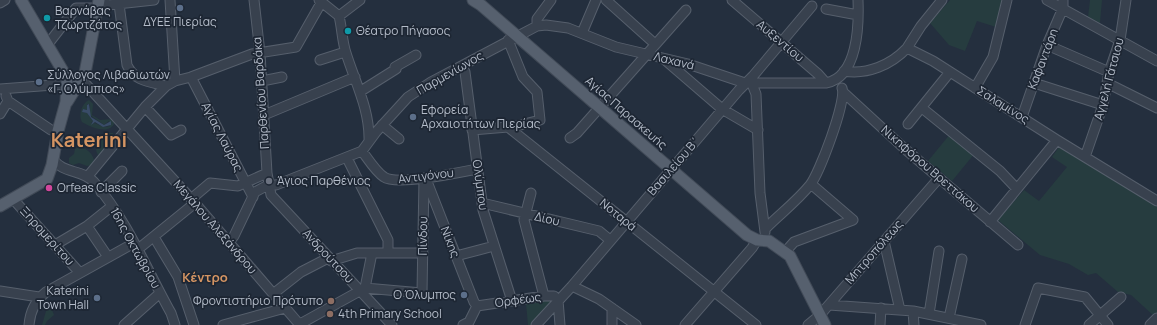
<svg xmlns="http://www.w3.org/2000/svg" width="1157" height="325" viewBox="0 0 1157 325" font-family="Manrope,sans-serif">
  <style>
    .green { fill: #263c3f; fill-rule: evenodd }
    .water { fill: #394c67 }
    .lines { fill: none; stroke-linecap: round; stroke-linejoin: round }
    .minor-casing { stroke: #565f6c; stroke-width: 11 }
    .major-casing { stroke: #414a57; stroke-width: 13 }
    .minor { stroke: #38414e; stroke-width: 9 }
    .major { stroke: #56606e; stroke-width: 11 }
    .service-dot { fill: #5c6f8a; stroke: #1d2633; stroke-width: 1.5 }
    .culture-dot { fill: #0f9aa8; stroke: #1d2633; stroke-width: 1.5 }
    .worship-dot { fill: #6b7280; stroke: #1d2633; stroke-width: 1.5 }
    .hotel-dot { fill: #d1479c; stroke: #1d2633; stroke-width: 1.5 }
    .education-dot { fill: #8d6e63; stroke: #1d2633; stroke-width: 1.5 }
    .labels { text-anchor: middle; stroke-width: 3.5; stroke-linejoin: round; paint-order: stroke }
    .poi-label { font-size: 12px; fill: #b4bcc9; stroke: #1d2633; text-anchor: start }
    .street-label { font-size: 12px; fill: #b4bcc9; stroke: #1d2633 }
    .neighbourhood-label { font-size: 13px; font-weight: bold; fill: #d59563; stroke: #1d2633 }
    .town-label { font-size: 20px; font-weight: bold; fill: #d59563; stroke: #1d2633 }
  </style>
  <rect width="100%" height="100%" fill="#242f3e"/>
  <!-- green -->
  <path class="green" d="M950,0h54l-8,27 -19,-6 -12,30 -16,-6 -19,-22z
    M1090,0h12l-2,23 -12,-6z
    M89,100l4,4 -1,11 8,5 13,-1 1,5c-6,11 -24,3 -32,-2 -4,-7 0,-19 7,-22zM87,104h2l1,1v10l14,10 5,-4 1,5c-8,3 -12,-4 -19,-3l2,-2 -6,-8 -5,-1 1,-3 4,1z
    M109,133h4l1,4 -8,7 -2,7 -6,4c-6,-9 4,-17 11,-22z
    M951,133l24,20 -23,28 -24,-20z
    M78,147c8,1 14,5 16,13l-2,5 -5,1 -8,-3 -6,2 -4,-2v-5l5,-4 1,-5z
    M1059,147l98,60v106l-3,3 -23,-21 -13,-3 -22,-19 -8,2 -19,-11 -29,-9 -42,-35 26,-30 15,11 28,-34 -15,-10z
    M553,300l-21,25h-4l-2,-22z
    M50,304l4,11 -7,6 -2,4h-3l4,-14z"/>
  <!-- water -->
  <path class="water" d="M89,104l2,13 13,8 7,-4v4l-8,2 -8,-5 -4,3 2,-4 -6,-8 -5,-1 1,-3 4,1v-5z"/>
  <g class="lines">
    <defs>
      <path id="minor" d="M101,0l7,5 46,-5
        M170,0l5,81
        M254,0l6,53 7,120 4,22 121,130
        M319,0l20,16c3,12 3,25 7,37 9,29 24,57 23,88
        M606,0l49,44
        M732,0l86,74 8,9
        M1047,0l110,61
        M0,3l5,-3
        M119,4l8,61c7,16 23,17 39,21
        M826,9l32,6
        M339,16l21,-16
        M537,26v-7l14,-19
        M582,33l14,-33
        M508,40l15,37 14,15 3,28 -31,8
        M48,44l28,-36h22
        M1047,45l62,27
        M907,48l14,-22 21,-26
        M664,59l58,50 36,21
        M320,60l25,-8
        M462,66l3,6 18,138 29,91
        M844,71c23,4 47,-6 63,-23l26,13 124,79 100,61
        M191,77l62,120
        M82,80l113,123 105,122
        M262,81l20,-4
        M1034,83l69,22
        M1107,83l50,25
        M752,84l4,10 4,99 5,39
        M975,88l18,-31 14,-57
        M0,89l67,-5
        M361,91l35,-22 -1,-2 21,-12
        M843,92l62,57 113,96
        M8,101l43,29 7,1
        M145,107l26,28 10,-5
        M922,108l78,63 17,18
        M0,114l8,-13 -2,-5
        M264,115l91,-38
        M1022,117l25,-72 16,-37v-8
        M908,124l42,-52
        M382,125l17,14
        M472,130l36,-3 248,198
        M570,138l7,-5 109,-123
        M362,151c6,8 14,21 22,26 13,9 77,-5 93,-8
        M1085,157l18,-52 6,-33 11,-32 6,-40
        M347,158l41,82v13
        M53,159c10,15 29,10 41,23 33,38 53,88 77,131l4,12
        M88,176l57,-69 21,-21 9,-5 16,-4 61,-23 44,-7 25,-44
        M426,179l48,123 3,4
        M101,192l21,-21
        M531,193l-7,27 20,76
        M13,199l67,74
        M191,199l19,-16 28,3 29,-13
        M482,203l117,28 11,9
        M990,222l67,-82
        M87,226l21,31
        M766,228c14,-14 31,-27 44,-43 9,-11 37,-84 32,-97
        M154,237l24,40 16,48
        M884,241l16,69
        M229,242l5,-6 21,-44 13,-7h8l86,-34 14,-19 32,-35 23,-15 106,-56 9,-1 22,3 48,19 72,17 57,19h81c32,-6 33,-58 32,-83
        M55,245l32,-19 25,-20
        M137,250l58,-47
        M786,251l8,-9 59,-22 -42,-36
        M456,256l38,-10
        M331,261l26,-8h66
        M572,286l27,13 37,26
        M365,288l7,-35
        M0,291l39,6
        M273,294l28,-22 27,-14
        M558,300l2,25
        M829,305l84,6 68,14
        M477,306l67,-10h10l4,4
        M913,311l1,14
        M929,314l10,-63
        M949,318l13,-59
        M300,324l65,-36 57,5 2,-115
        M29,325c1,-13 7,-25 17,-33l88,-49
        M124,325l36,-32
        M223,325l62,-17
        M463,325l6,-3 8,-16
        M536,325l36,-39 167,-196 14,-14 59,-70
        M612,325v-17
        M685,325l67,-77 5,-8
        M808,325l12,-10 119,-137
        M880,325l1,-17
        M1025,325l13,-37 47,9 23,28
        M1089,325l32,-28
        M1150,325l7,-7"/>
      <path id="major" d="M473,0l8,5 266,230 10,5 12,1 21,15 35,69
        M67,102l18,-29 14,-73
        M0,206l47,-27 5,-14 6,-34 8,-29 1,-24 -46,-78"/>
    </defs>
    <!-- minor casing -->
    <use href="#minor" class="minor-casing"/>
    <!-- major casing -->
    <use href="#major" class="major-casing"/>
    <!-- minor -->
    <use href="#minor" class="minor"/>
    <!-- major -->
    <use href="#major" class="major"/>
  </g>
  <!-- markers -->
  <g class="service-dot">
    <circle cx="180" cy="8" r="4"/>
    <circle cx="39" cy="82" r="4"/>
    <circle cx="413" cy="117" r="4"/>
    <circle cx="464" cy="295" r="4"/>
    <circle cx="97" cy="298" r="4"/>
  </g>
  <g class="culture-dot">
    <circle cx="47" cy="18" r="4"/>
    <circle cx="348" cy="31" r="4"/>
  </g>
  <circle class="worship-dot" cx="269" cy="181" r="4"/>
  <circle class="hotel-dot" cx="49" cy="188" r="4"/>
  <g class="education-dot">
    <circle cx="331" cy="301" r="4"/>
    <circle cx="330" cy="314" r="4"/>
  </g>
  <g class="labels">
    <!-- poi labels -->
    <g class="poi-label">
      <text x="55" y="15">Βαρνάβας<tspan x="55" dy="14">Τζωρτζάτος</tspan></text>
      <text x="180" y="26" text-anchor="middle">ΔΥΕΕ Πιερίας</text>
      <text x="356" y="35">Θέατρο Πήγασος</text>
      <text x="47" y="79">Σύλλογος Λιβαδιωτών<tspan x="47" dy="14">«Γ. Ολύμπιος»</tspan></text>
      <text x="421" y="114">Εφορεία<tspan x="421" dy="14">Αρχαιοτήτων Πιερίας</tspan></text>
      <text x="277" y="185">Άγιος Παρθένιος</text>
      <text x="57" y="192">Orfeas Classic</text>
      <text x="89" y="295" text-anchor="end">Katerini<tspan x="89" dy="14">Town Hall</tspan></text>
      <text x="456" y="299" text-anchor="end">Ο Όλυμπος</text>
      <text x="323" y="305" text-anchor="end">Φροντιστήριο Πρότυπο</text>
      <text x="338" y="318">4th Primary School</text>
    </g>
    <!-- street labels -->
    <g class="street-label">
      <text transform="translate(780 41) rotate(40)" y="4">Αυξεντίου</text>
      <text transform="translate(1043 59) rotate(-69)" y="4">Καφαντάρη</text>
      <text transform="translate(674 61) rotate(14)" y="4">Λαχανά</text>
      <text transform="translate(450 73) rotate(-30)" y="4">Παρμενίωνος</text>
      <text transform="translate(1109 79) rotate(-75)" y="4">Αγγελή Γάτσιου</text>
      <text transform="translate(261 93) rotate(-94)" y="4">Παρθενίου Βαρδάκα</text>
      <text transform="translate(1003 105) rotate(32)" y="4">Σαλαμίνος</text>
      <text transform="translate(626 113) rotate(41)" y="4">Αγίας Παρασκευής</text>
      <text transform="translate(222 137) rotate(63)" y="4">Αγίας Λαύρας</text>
      <text transform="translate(674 166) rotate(-49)" y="4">Βασιλείου Β΄</text>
      <text transform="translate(930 169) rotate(41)" y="4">Νικηφόρου Βρεττάκου</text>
      <text transform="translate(426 176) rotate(-7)" y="4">Αντιγόνου</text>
      <text transform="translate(480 185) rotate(82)" y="4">Ολύμπου</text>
      <text transform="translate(618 215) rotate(39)" y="4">Νοταρά</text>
      <text transform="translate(547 219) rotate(13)" y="4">Δίου</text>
      <text transform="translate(215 227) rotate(49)" y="4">Μεγάλου Αλεξάνδρου</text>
      <text transform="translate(47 236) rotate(48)" y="4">Ξηρομερίτου</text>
      <text transform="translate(423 236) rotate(-89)" y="4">Πίνδου</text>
      <text transform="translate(450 242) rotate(69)" y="4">Νίκης</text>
      <text transform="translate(135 248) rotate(61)" y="4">16ης Οκτωβρίου</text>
      <text transform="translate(874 252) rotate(-49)" y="4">Μητροπόλεως</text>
      <text transform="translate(328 256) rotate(47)" y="4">Ανδρούτσου</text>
      <text transform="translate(518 300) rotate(-8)" y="4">Ορφέως</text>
    </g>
    <!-- neighbourhood labels -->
    <g class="neighbourhood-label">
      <text x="205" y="282">Κέντρο</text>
    </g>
    <!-- town labels -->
    <g class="town-label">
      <text x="89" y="147">Katerini</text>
    </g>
  </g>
</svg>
